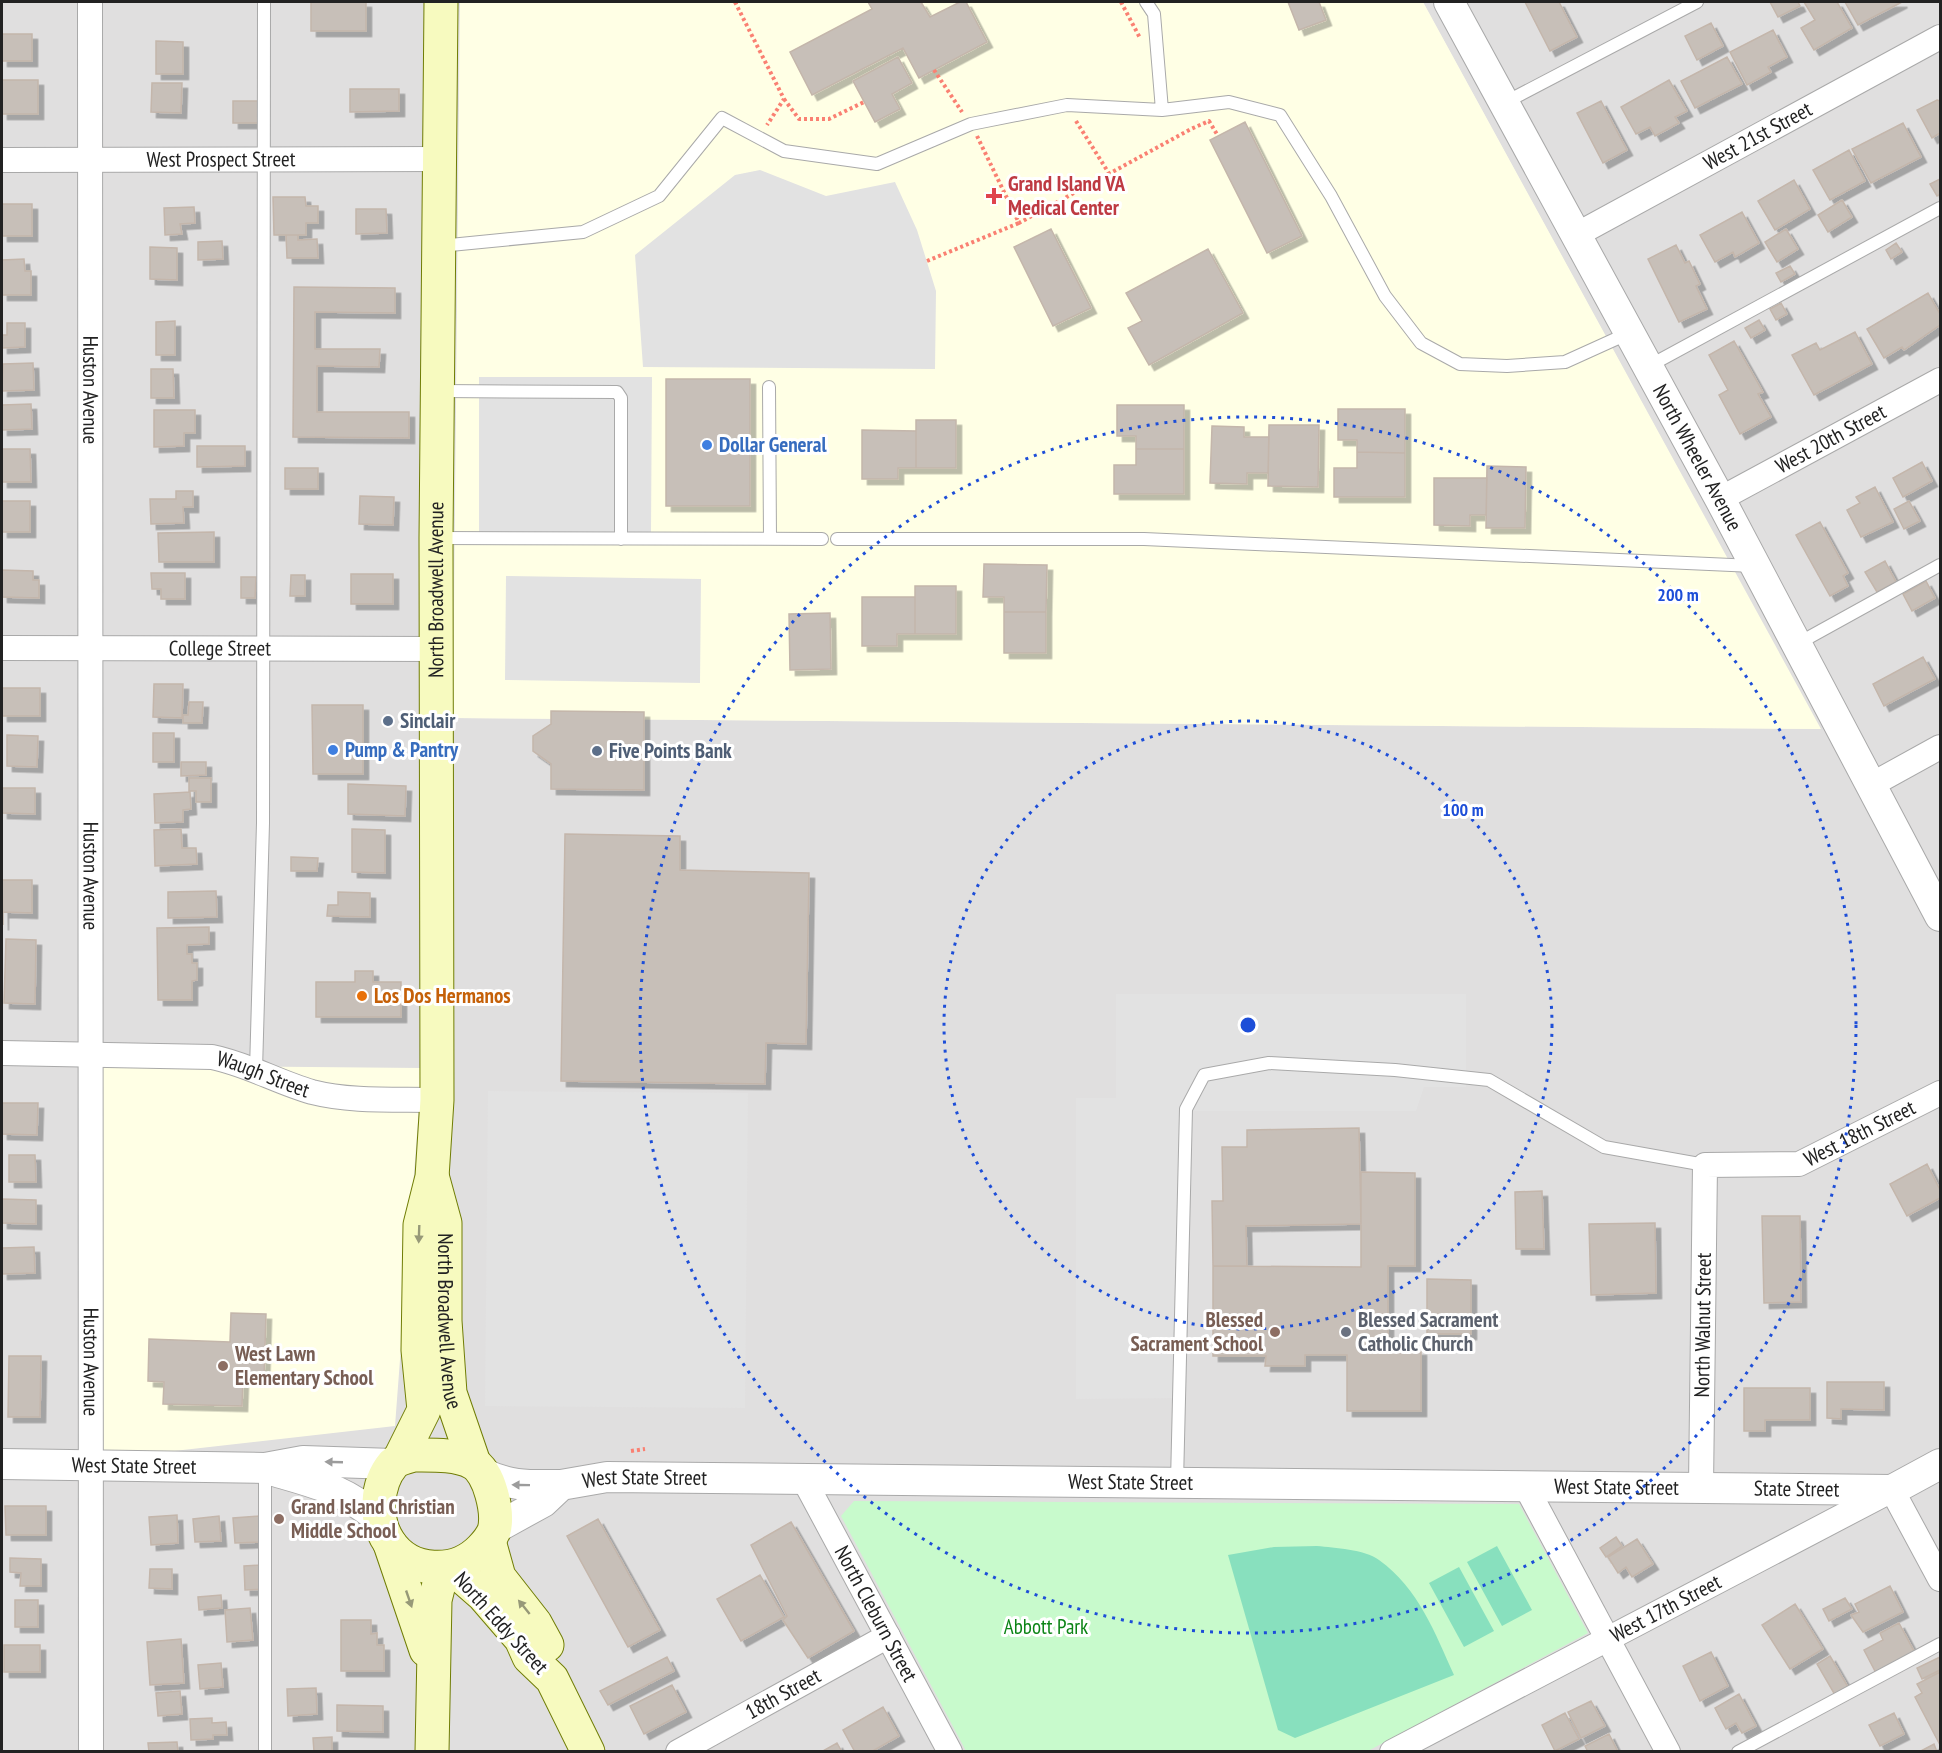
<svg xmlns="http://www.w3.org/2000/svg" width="1942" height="1753" viewBox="0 0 1942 1753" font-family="'PT Sans Narrow',sans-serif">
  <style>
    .residential { fill: #e0dfdf }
    .education { fill: #ffffe5 }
    .park { fill: #c8facc }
    .pitch { fill: #88e0be }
    .parking { fill: #e2e2e2 }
    .building { fill: #c7bfb8; stroke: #c4b6ab; stroke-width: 1.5; filter: url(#shadow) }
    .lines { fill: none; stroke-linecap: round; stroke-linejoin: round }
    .service-casing { stroke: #a9a9a9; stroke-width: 14 }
    .minor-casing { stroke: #a9a9a9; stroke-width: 26 }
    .tertiary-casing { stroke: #a9a9a9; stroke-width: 32 }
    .secondary-casing { stroke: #707d05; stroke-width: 35 }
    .path { stroke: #fa8072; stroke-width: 4; stroke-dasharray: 3 3; stroke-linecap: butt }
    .service { stroke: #fff; stroke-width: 12 }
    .minor { stroke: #fff; stroke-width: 24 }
    .tertiary { stroke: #fff; stroke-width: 30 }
    .secondary { stroke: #f7fabf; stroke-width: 33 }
    .oneway { fill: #979978 }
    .oneway2 { fill: #9c9c9c }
    .ring { fill: none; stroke: #1d4ed8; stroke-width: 3; stroke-dasharray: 3 6 }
    .health-dot { fill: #e0444e; stroke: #fff; stroke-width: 2 }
    .shop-dot { fill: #3f7fe0; stroke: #fff; stroke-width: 2 }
    .service-dot { fill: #5c6f8a; stroke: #fff; stroke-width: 2 }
    .food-dot { fill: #e8710a; stroke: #fff; stroke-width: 2 }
    .education-dot { fill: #8d6e63; stroke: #fff; stroke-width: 2 }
    .worship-dot { fill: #6b7280; stroke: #fff; stroke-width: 2 }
    .labels { text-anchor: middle; stroke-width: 6; stroke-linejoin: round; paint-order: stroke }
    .street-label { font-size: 21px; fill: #222; stroke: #fff }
    .health-label { font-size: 21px; font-weight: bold; fill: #be3a42; stroke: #fff; text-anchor: start }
    .shop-label { font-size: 21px; font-weight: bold; fill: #366cbe; stroke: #fff; text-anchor: start }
    .service-label { font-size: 21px; font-weight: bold; fill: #4e5e75; stroke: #fff; text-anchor: start }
    .food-label { font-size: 21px; font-weight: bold; fill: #c56008; stroke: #fff; text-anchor: start }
    .education-label { font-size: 21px; font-weight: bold; fill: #785e54; stroke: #fff; text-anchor: start }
    .worship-label { font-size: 21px; font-weight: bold; fill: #5b616d; stroke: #fff; text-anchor: start }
    .park-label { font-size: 21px; fill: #0c8416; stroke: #fff }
    .centre { fill: #1d4ed8; stroke: #fff; stroke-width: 3 }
    .ring-label { font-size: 18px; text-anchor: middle; font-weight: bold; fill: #1d4ed8; stroke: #fff; stroke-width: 6; stroke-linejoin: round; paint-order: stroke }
  </style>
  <defs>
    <filter id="shadow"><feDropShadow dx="5.5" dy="5.5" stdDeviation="0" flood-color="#0004"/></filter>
  </defs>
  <rect width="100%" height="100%" fill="#f2efe9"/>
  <!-- residential -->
  <path class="residential" d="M2,2h458l-7,716 1367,11 -397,-727h517v1749l-1938,1z"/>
  <!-- education -->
  <path class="education" d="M460,2h963l398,727 -1368,-11z
    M103,1065l319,3 -27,358 -292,33z"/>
  <!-- park -->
  <path class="park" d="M854,1501l665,3 69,129 -220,118h-402l-125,-235z"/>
  <!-- pitch -->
  <path class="pitch" d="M1317,1546c18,2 47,3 62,14 40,29 56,73 75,115l-159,63 -17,-8 -50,-175 46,-8z
    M1497,1546l35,64 -30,16 -35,-64z
    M1459,1567l35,64 -30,16 -35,-64z"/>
  <!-- parking -->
  <path class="parking" d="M760,170l66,26 69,-14 22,48 19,61 -1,78 -292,-2 -8,-112 100,-80z
    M479,377h173l-1,156 -172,-1z
    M506,576l195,3 -1,104 -195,-3z
    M1116,994h350v93h-42l-8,24h-236v287l-104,1v-301h40z
    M488,1091l260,2 -3,315 -260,-2z"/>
  <!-- building -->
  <path class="building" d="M311,2h55v29h-55z
    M868,2h53l9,15 30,-15h6l21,40 -68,36 -16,-30 -91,47 -22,-43 82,-43z
    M1288,2h31l7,18 -27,10z
    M1525,2h34l18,35 -27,14z
    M1770,2h28l2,4 -22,11z
    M1804,2h33l15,26 -38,22 -13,-22 14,-8z
    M1845,2h57l-44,23z
    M1711,23l12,23 -26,14 -12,-24z
    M1773,30l14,27 -19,10 3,5 -24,13 -17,-33z
    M2,34h30v27h-30z
    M156,41l27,1v32h-27z
    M898,57l14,26 -20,11 8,15 -25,13 -22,-41z
    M1727,57l15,27 -47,24 -14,-27z
    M2,80h36v34h-36z
    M1669,80l18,31 -12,6 4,6 -24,13 -5,-9 -14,7 -15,-27z
    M152,83h30l-1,30 -30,-1z
    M350,89h49v22l-49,1z
    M1937,100l3,1v32l-8,5 -15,-28z
    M233,101h25v22h-25z
    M1601,101l26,49 -24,13 -26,-50z
    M1245,122l57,114 -35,17 -57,-113z
    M1903,123l18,34 -50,26 -19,-34z
    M1849,150l16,31 -35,19 -17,-30z
    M1940,179v15l-3,2 -7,-12z
    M1794,180l16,29 -35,21 -17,-29z
    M273,197h32l1,9h12v17h-12v12h-32z
    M1842,200l10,17 -24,15 -10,-17z
    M2,204h30v32h-30z
    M194,207l1,16 -15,1 2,10 -17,1 -1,-27z
    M356,209h30l1,24 -31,1z
    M1742,212l17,31 -24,14 -2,-5 -18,10 -15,-27z
    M1051,229l40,79 -38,18 -39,-79z
    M1786,229l12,20 -21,13 -12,-20z
    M286,235h12v5l19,-1 1,19h-31z
    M222,241l1,18 -25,1v-18z
    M1896,243l6,9 -11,7 -5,-9z
    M1676,245l9,18 4,-2 11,23 -4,2 11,23 -28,13 -31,-63z
    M150,247l27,1v32l-27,-1z
    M1208,249l35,64 -94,52 -21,-37 14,-7 -16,-28z
    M24,259l1,12h6v24h-29v-35z
    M1790,266l5,8 -14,8 -5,-9z
    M294,287l101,1v25l-80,-1v37h65l-1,18 -62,-1v46h92v26l-116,-1z
    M1928,293l12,21v11l-36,25 -2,-3 -18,11 -17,-29z
    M1781,303l6,11 -11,6 -6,-11z
    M1759,320l6,10 -14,8 -6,-10z
    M175,321v34h-19v-33z
    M7,323h18v24l-23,1v-13h5z
    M1855,332l17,32 -58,31 -22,-40 24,-12 4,7z
    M1734,341l29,51 -5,2 13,23 -31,17 -21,-39 9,-5 -19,-35z
    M33,363l1,27 -32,1 1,-27z
    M151,369h22l1,29h-23z
    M666,379h84v127h-84z
    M31,404l1,25 -30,1v-25z
    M1117,405h67v44h-48v-13h-19z
    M1338,409h67v44l-48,-1v-12h-19z
    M154,410h41v23h-11v13l-30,1z
    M916,420h40v48h-40z
    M1269,425h50l-1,62 -50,-1z
    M1212,426l32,1v10h25l-1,36h-21v11l-37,-1z
    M862,430l54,1v37h-18v11h-36z
    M197,446h48v20l-48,1z
    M2,449h28l1,33h-29z
    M1136,449h48v45h-70v-29h22z
    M1357,452l48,1v44h-71v-29h23z
    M1922,462l10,19 -29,16 -10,-19z
    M1487,466l39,1 -1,61h-39z
    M285,468h33v21h-33z
    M1434,478h53l-1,37h-16v11l-36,-1z
    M1875,487l18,35 -32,15 -14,-27 13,-7 -4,-6z
    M176,491h17v16h-10l1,16 -33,1 -1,-25h26z
    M360,496l34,1 -1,28 -34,-1z
    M2,501h28v31h-28z
    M1909,501l11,20 -16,8 -10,-20z
    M1820,522l28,51 -5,3 5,10 -18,10 -34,-61z
    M214,532v30h-55l-1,-29z
    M1885,561l11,21 -19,10 -12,-20z
    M984,564l63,1 -1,47h-42v-15h-21z
    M2,570l31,1v9h6v18l-37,-1z
    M151,573h34v26h-24v-10h-9z
    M351,574h42v30h-42z
    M291,575h14v21h-15z
    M241,577h15l-1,21h-14z
    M1926,581l9,17 -23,13 -9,-17z
    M915,586h41v48h-41z
    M862,597h53v37h-18v12h-35z
    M1004,612h42v41h-42z
    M830,613l1,56 -41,1 -1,-56z
    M1923,657l12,22 -51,27 -11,-22z
    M154,684h29l-1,34 -29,-1z
    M2,688h38v28h-38z
    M189,702h14l-1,21h-19v-8h5z
    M312,705h51v69h-50z
    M551,711l93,1v78l-93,-1v-25l-18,-13v-15l18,-12z
    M153,733h21v29h-21z
    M7,735l31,1 -1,31 -30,-1z
    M181,762h25v13l-25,1z
    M189,778h22v24h-15v-11h-7z
    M348,784l58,2 -1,30 -57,-2z
    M2,788h33v26l-33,-1z
    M190,792l1,17 -8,1v12l-28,1 -1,-29z
    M181,829l1,19h14l1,16 -42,2 -1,-36z
    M352,829l33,1v43l-33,-1z
    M565,834l115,2v34l129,3 -3,171 -40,-1 -1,41 -204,-3z
    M291,857l27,1 -1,13h-26z
    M2,880h30v33l-29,-1v13z
    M216,891l1,26 -49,1v-26z
    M338,892l32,1v24l-43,-1 1,-11h10z
    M209,927v17l-22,1v9h5v9h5v17l-5,1v19h-34l-1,-72z
    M6,939l30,1 -1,64 -31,-1z
    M355,971h18v11h28v35h-85v-35h39z
    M2,1103h36l-1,32 -35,-1z
    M1359,1128l2,96 -115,2 1,40h-34l-1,-65h11l-1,-54h25v-17z
    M9,1155h26l1,27h-27z
    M1927,1164l13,26v8l-33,18 -17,-32z
    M1361,1172l54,1v93h-27v84h33v61h-74v-56h-42v11h-40l1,-10h-53v-90l148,1z
    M1542,1191l2,58h-28l-1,-57z
    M2,1199l34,1v24l-34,-1z
    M1762,1216h38l1,86 -37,1z
    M1655,1223l1,70 -65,2 -2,-71z
    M34,1247l1,26 -33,1v-26z
    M1427,1279l44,1v54h-44z
    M231,1313l35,1 -2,65h-21l-1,27 -79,-2 1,-22 -16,-1 1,-42 81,3z
    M9,1356h32l-1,61h-32z
    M1827,1382h57v28l-43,-1v10l-14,-1z
    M1744,1388h66v32h-45v11h-21z
    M5,1506h41v29h-40z
    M177,1515l1,28 -27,2 -2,-28z
    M219,1516l2,25 -26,1 -2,-23z
    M259,1516l2,26 -26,1 -2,-25z
    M598,1519l62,111 -32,17 -61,-111z
    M791,1522l63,109 -46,27 -25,-38 4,-4 -36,-71z
    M1616,1537l6,9 -16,11 -6,-9z
    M1637,1539l16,25 -21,13 -6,-10 -8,6 -10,-16z
    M10,1558l31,1v27h-21l1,-13 -11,-1z
    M262,1565l2,24 -19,1 -1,-24z
    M150,1569h22v20l-23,-1z
    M760,1575l24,42 -43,24 -24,-42z
    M1890,1586l13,26 -40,20 -12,-17 8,-3 -4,-8z
    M221,1595l1,13 -23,2 -1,-13z
    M1845,1598l7,11 -23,12 -6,-12z
    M15,1600h23v27h-23z
    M1795,1604l28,45 -33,20 -28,-44z
    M250,1608l3,32 -26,2 -2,-32z
    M341,1620h30v14l6,-1v12h7v26h-43z
    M1899,1623l16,30 -39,20 -12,-23 19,-10 -3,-7z
    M181,1639l3,44 -34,2 -3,-43z
    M4,1645h36v27h-36z
    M1711,1652l17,34 -28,15 -17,-35z
    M1830,1656l18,31 -13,8 -18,-31z
    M667,1657l7,14 -66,34 -8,-14z
    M1940,1657v13l-18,9 -5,-11z
    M221,1663l2,24 -23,2 -2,-24z
    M1940,1672v73l-25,-48 7,-4 -5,-9z
    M672,1685l14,27 -42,22 -14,-28z
    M316,1688l1,26 -29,2 -1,-27z
    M180,1691l2,23 -24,2 -2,-23z
    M1739,1694l17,32 -14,7 -6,-10 -10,6 -11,-21z
    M1591,1701l14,25 -24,12 -13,-26z
    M337,1705l46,1v26l-46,-1z
    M883,1707l16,29 -28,16h-16l-12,-22z
    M1565,1713l14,26 -24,12 -13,-26z
    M1894,1713l10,21 -24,12 -11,-21z
    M212,1718v5l14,-1 1,13h-14v4l-22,1 -1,-21z
    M1609,1734l9,18h-30l-3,-6z
    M332,1737v15h-18l-1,-14z
    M177,1742l1,10h-29l-1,-9z
    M837,1743l5,9h-21z
    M1934,1744l3,8h-18z"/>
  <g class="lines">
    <defs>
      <path id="service" d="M1146,2l8,12 8,96
        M1504,103l193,-101
        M440,246l143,-14 76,-36 63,-78 62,33 93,13 94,-40 96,-19 95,5 67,-8 51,13 51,81 54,100 36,47 39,21 47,2 58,-4 64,-29
        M1649,366l291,-158
        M769,387l1,152
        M439,391l178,1 4,6v141
        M438,538l384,1
        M837,539h307l610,27
        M1797,644l143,-79
        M256,1070l7,-247 1,-821
        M1177,1482l9,-373 18,-34 65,-12 126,7 94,10 115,67 101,18
        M265,1752v-284
        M1738,1752l202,-108"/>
      <g id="minor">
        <path id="s1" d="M90,2l1,1750"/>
        <path id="s2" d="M2,160l438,-1"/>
        <path id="s3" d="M1576,235l364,-198"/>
        <path id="s4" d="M1720,499l220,-119"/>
        <path id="s5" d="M2,648l434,1"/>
        <path d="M1871,785l69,-38"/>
        <path id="s6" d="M2,1053l210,4c35,7 65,25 100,35 39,10 84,7 125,8"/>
        <path id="s7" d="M803,1478l147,274"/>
        <path d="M1525,1485l143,267"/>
        <path id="s8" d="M1701,1487l4,-322 94,-1 141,-71"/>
        <path id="s9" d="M678,1752l210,-116"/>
        <path id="s10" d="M1392,1752l500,-262 48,89"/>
      </g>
      <g id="tertiary">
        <path id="s11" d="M1449,2l271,497 220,417"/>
        <path id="s12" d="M2,1464l263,4 38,-7 90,3"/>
        <path d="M274,1471c44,13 70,18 106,49"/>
        <path d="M483,1473c26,14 50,12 78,12"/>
        <path id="s13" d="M494,1529l49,-27 18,-17 46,-8 1285,13 48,-26"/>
      </g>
      <g id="secondary">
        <path id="s14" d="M433,1179l12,44v98l5,72 24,70"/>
        <path d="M414,1455c18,0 43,-1 59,8 17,10 26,50 21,68 -3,7 -8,13 -13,18 -25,26 -71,25 -92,-7 -15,-22 -13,-58 4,-78 6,-6 14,-7 21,-9z"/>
        <path id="s15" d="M400,1458l24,-48 -6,-60 2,-125 12,-48 5,-77 -1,-562 5,-536"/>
        <path d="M489,1541l10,36 36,46 12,22"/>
        <path d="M390,1544l36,106"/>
        <path d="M451,1567l32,28 38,44 8,18 23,22 36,73"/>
        <path d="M432,1752l3,-152 8,-32"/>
      </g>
    </defs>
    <!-- service casing -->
    <use href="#service" class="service-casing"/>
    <!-- minor casing -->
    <use href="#minor" class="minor-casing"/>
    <!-- tertiary casing -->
    <use href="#tertiary" class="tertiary-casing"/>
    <!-- secondary casing -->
    <use href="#secondary" class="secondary-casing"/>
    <!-- path -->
    <path class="path" d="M735,2l49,97 -17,26
      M1121,2l19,36
      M934,70l28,42
      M784,99l15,20h30l35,-17
      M1076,121l34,54
      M977,136l42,87 172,-94 18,-8 9,15
      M927,261l92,-38
      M631,1451l14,-2"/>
    <!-- service -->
    <use href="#service" class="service"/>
    <!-- minor -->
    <use href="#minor" class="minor"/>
    <!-- tertiary -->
    <use href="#tertiary" class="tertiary"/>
    <!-- secondary -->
    <use href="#secondary" class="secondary"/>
  </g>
  <!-- one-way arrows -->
  <defs><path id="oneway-solid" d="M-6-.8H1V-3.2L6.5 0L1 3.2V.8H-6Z" transform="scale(1.5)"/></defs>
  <g class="oneway">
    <use href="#oneway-solid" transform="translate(419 1234) rotate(92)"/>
    <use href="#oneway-solid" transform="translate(409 1599) rotate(71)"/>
    <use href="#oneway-solid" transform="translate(524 1607) rotate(-129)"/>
  </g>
  <g class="oneway2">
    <use href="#oneway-solid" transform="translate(334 1462) rotate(-178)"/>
    <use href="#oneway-solid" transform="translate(521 1485) rotate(-179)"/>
  </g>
  <!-- distance rings -->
  <g class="ring">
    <circle cx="1248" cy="1025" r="304"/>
    <circle cx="1248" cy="1025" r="608"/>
  </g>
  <!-- markers -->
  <path class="health-dot" d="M991 187h6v6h6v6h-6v6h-6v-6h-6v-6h6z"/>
  <g class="shop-dot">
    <circle cx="707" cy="445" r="6"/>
    <circle cx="333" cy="750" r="6"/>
  </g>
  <g class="service-dot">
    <circle cx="388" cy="721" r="6"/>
    <circle cx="597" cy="751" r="6"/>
  </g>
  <circle class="food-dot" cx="362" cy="996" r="6"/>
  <g class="education-dot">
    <circle cx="1275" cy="1332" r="6"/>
    <circle cx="223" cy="1366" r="6"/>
    <circle cx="279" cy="1519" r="6"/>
  </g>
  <circle class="worship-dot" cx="1346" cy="1332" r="6"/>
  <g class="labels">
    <!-- street labels -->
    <g class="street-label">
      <text dy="7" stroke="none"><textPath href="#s3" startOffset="207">West 21st Street</textPath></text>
      <text dy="7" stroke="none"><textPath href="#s2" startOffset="219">West Prospect Street</textPath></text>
      <text dy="7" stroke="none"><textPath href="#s1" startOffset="388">Huston Avenue</textPath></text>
      <text dy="7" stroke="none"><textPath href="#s4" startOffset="126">West 20th Street</textPath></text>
      <text dy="7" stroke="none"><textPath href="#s11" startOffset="519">North Wheeler Avenue</textPath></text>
      <text dy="7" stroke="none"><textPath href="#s15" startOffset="876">North Broadwell Avenue</textPath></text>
      <text dy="7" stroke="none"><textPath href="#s5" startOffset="218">College Street</textPath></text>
      <text dy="7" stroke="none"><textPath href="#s1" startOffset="874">Huston Avenue</textPath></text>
      <text dy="7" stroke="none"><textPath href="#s6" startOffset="264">Waugh Street</textPath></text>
      <text dy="7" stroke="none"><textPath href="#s8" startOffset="484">West 18th Street</textPath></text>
      <text dy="7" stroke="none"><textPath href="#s14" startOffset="144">North Broadwell Avenue</textPath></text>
      <text dy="7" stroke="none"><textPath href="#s8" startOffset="162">North Walnut Street</textPath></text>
      <text dy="7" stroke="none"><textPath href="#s1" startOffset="1360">Huston Avenue</textPath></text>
      <text dy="7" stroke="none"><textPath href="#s12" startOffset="132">West State Street</textPath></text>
      <text dy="7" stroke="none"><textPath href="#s13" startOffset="165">West State Street</textPath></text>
      <text dy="7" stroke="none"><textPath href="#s13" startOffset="651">West State Street</textPath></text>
      <text dy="7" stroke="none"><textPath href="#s13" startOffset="1137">West State Street</textPath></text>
      <text dy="7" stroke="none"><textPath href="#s13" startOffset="1317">State Street</textPath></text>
      <text dy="7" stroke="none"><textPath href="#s10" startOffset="309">West 17th Street</textPath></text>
      <text dy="7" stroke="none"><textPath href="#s7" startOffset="154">North Cleburn Street</textPath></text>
      <text transform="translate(501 1623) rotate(48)" y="7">North Eddy Street</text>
      <text dy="7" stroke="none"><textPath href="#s9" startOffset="120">18th Street</textPath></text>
    </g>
    <!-- health labels -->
    <g class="health-label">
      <text x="1008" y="191">Grand Island VA<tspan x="1008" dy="24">Medical Center</tspan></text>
    </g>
    <!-- shop labels -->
    <g class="shop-label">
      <text x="719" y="452">Dollar General</text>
      <text x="345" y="757">Pump &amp; Pantry</text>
    </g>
    <!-- service labels -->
    <g class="service-label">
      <text x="400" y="728">Sinclair</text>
      <text x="609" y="758">Five Points Bank</text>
    </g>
    <!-- food labels -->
    <g class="food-label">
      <text x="374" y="1003">Los Dos Hermanos</text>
    </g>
    <!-- education labels -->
    <g class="education-label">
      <text x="1263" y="1327" text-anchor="end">Blessed<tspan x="1263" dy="24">Sacrament School</tspan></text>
      <text x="235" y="1361">West Lawn<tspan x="235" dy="24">Elementary School</tspan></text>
      <text x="291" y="1514">Grand Island Christian<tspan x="291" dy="24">Middle School</tspan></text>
    </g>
    <!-- worship labels -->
    <g class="worship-label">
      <text x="1358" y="1327">Blessed Sacrament<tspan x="1358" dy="24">Catholic Church</tspan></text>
    </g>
    <!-- park labels -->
    <g class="park-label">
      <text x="1046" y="1634">Abbott Park</text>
    </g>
  </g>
  <circle cx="1248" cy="1025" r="9" class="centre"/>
  <g class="ring-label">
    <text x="1678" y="601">200 m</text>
    <text x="1463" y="816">100 m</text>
  </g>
  <!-- border -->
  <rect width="1942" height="1753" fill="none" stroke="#222222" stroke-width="6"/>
</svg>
